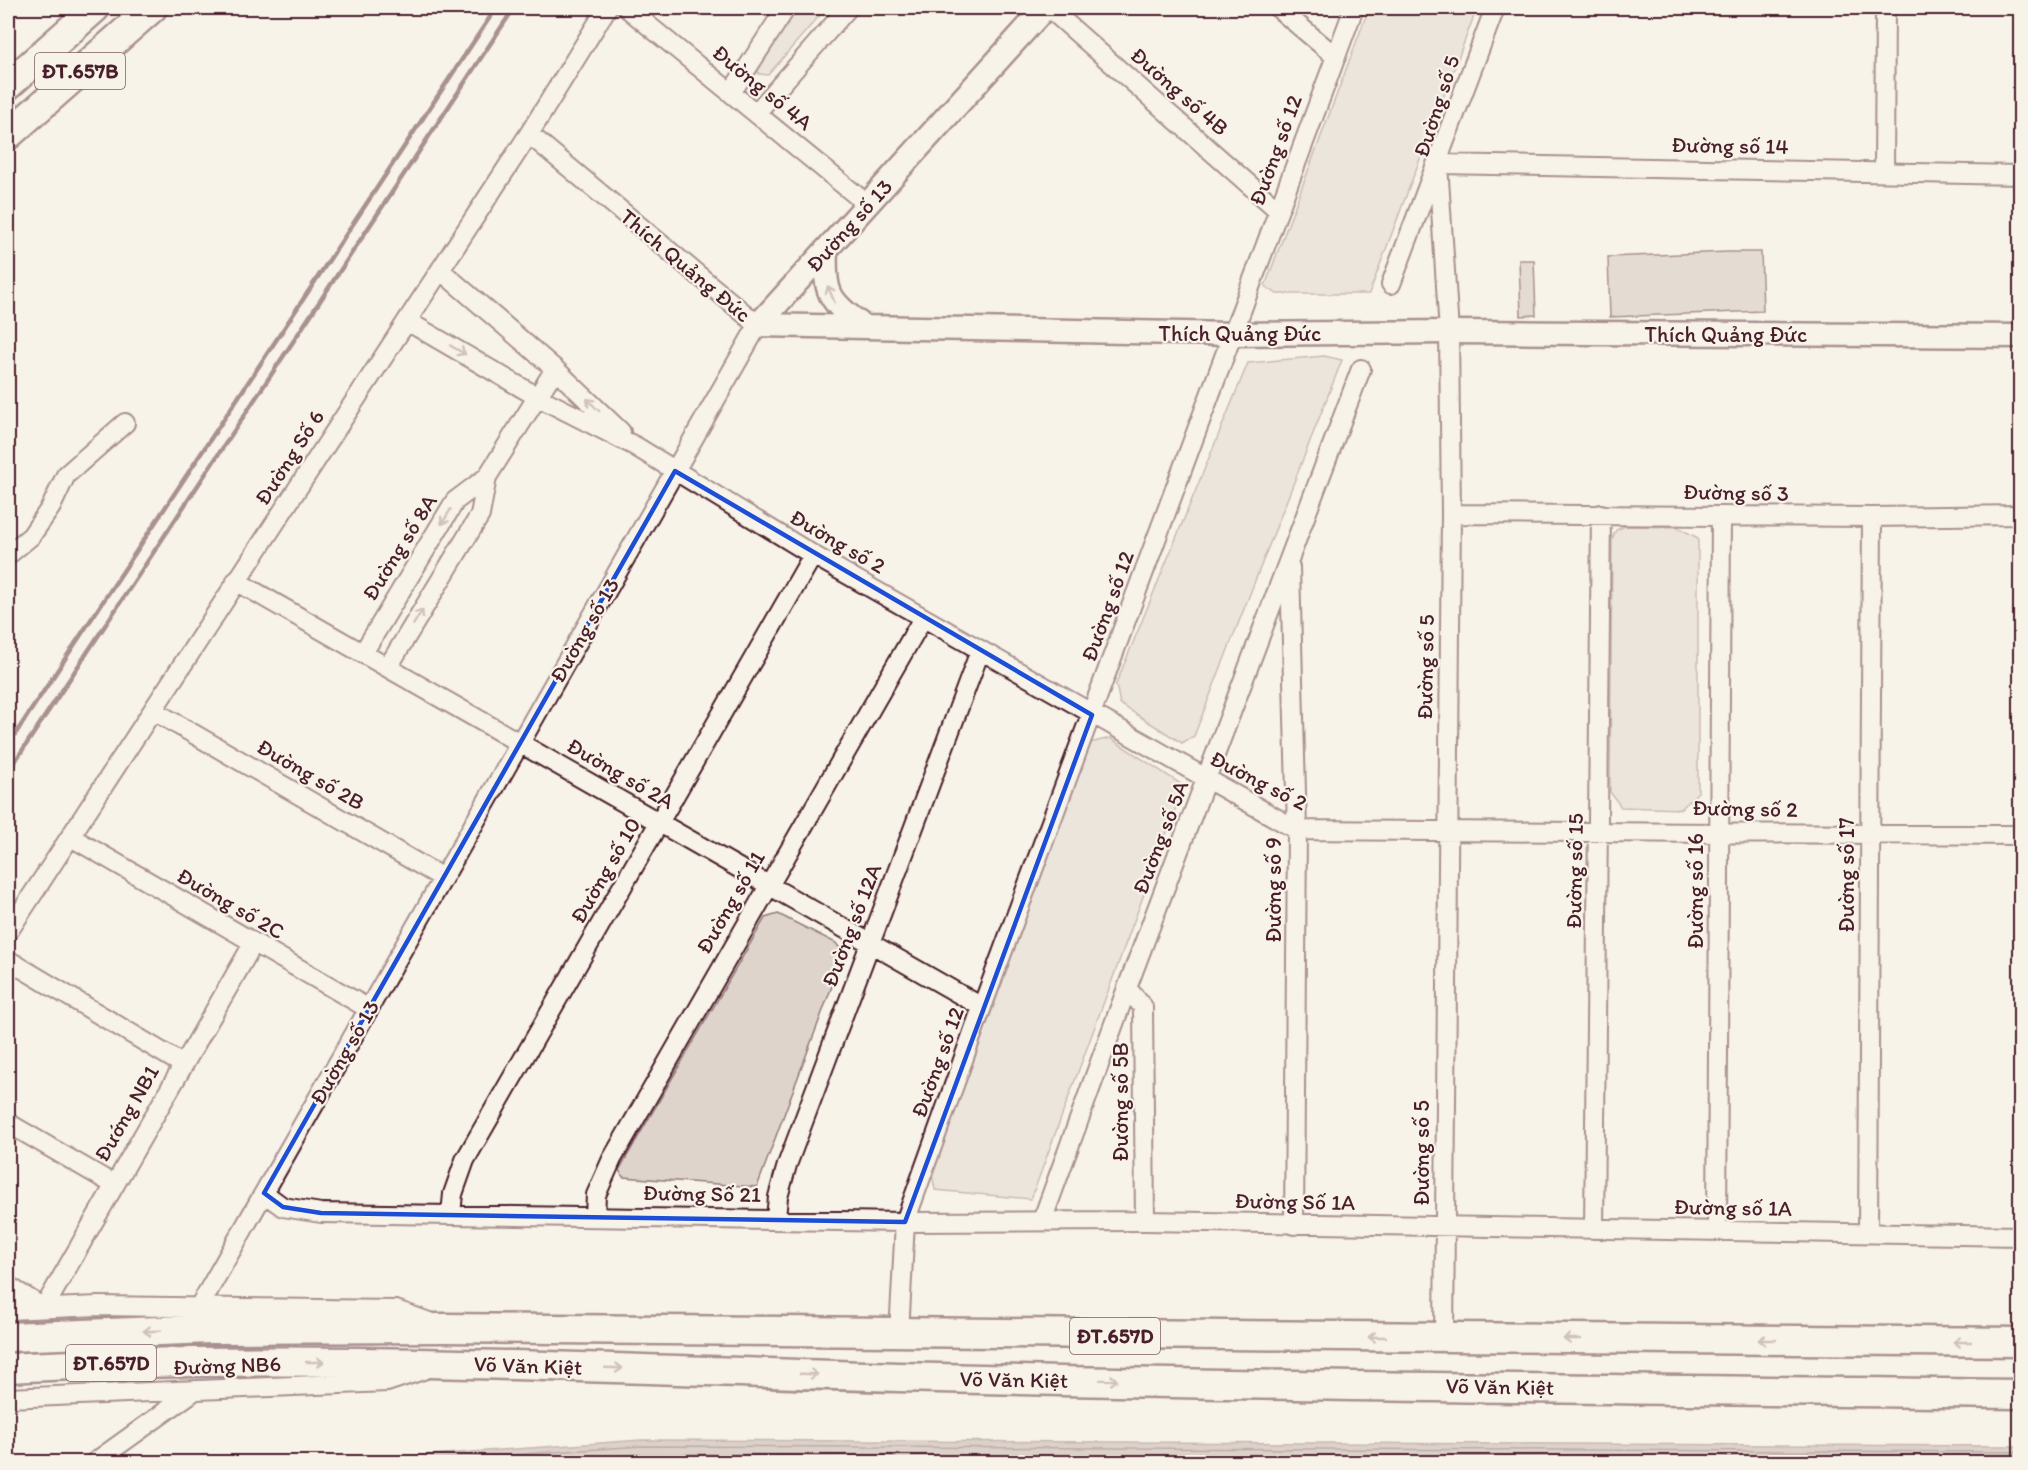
<svg xmlns="http://www.w3.org/2000/svg" width="2028" height="1470" viewBox="0 0 2028 1470" font-family="Itim,sans-serif">
  <style>
    .green { fill: #ded4cc; stroke: #947a7c; stroke-width: 1.5 }
    .water { fill: #bcaaa7; stroke: #8e7275; stroke-width: 1.5 }
    .lines { fill: none; stroke-linecap: round; stroke-linejoin: round }
    .shore { stroke: #78575d; stroke-width: 1.5 }
    .building { fill: #ccbfb9; stroke: #4a1f2b; stroke-width: 1.5 }
    .minor-casing { stroke: #4a1f2b; stroke-width: 22 }
    .tertiary-casing { stroke: #4a1f2b; stroke-width: 27 }
    .primary-casing { stroke: #4a1f2b; stroke-width: 33 }
    .minor { stroke: #f7f3e8; stroke-width: 18 }
    .tertiary { stroke: #f7f3e8; stroke-width: 22 }
    .primary { stroke: #f7f3e8; stroke-width: 28 }
    .rail { stroke: #4a1f2b; stroke-width: 4.5 }
    .oneway { stroke: #a0898a }
    .marked { fill: none; stroke: #1d4ed8; stroke-width: 4.5; stroke-linejoin: round }
    .labels { text-anchor: middle; stroke-width: 4.5; stroke-linejoin: round; paint-order: stroke }
    .shield { fill: #f7f3e8; stroke: #7e5f64; stroke-width: 1.5 }
    .shield-label { font-size: 21px; font-weight: bold; fill: #4a1f2b }
    .street-label { font-size: 22px; fill: #4a1f2b; stroke: #f7f3e8 }
  </style>
  <rect width="100%" height="100%" fill="#f7f3e8"/>
  <filter id="ink" filterUnits="userSpaceOnUse"><feTurbulence type="fractalNoise" baseFrequency=".0167" numOctaves="2"/><feDisplacementMap in="SourceGraphic" scale="12" xChannelSelector="R" yChannelSelector="G"/><feConvolveMatrix kernelMatrix="1 2 1 2 8 2 1 2 1" color-interpolation-filters="sRGB"/></filter>
  <g filter="url(#ink)">
    <!-- green -->
    <path class="green" d="M796,8h30l-58,67 -9,-1 -2,-5 3,-11z
      M1369,8h108l-108,286h-92l-12,-8z
      M1324,356l18,4 -148,376 -12,7 -62,-39 -4,-20 132,-321z
      M1625,526l52,1 21,11v254l-17,17 -60,-2 -11,-15 2,-253 4,-9z
      M1110,738l74,48 -153,413 -96,-9 -3,-16 158,-431z
      M778,914l58,29 8,11 -87,233 -134,-10 -4,-7 146,-252z"/>
    <!-- water -->
    <path class="water" d="M642,1440l1378,6v16h-1643l25,-5z"/>
    <g class="lines">
      <!-- shore -->
      <path class="shore" d="M406,1462l236,-16 1378,6
        M519,1462l123,-8 1378,5"/>
    </g>
    <!-- building -->
    <path class="building" d="M1728,252h33l2,59 -153,6 -2,-60z
      M1519,260h15l2,55 -15,1z"/>
    <g class="lines">
      <defs>
        <path id="minor" d="M627,8l240,196
          M1049,8l229,202
          M1278,8l58,49
          M731,93l55,-85
          M756,113l92,-105
          M1438,164l11,168 2,182 -7,824
          M1438,164l582,11
          M1884,172l1,-164
          M440,270l115,99 66,63
          M1391,284l104,-276
          M407,321l129,75 99,50 178,109 484,275 723,5
          M1451,514l421,3 148,-2
          M8,555l23,-19 20,-29 15,-32 59,-52
          M1290,567l7,263 -3,395
          M236,581l746,426
          M363,653l92,-152 32,-24
          M388,667l92,-152 7,-38 68,-108
          M154,711l289,167
          M71,837l298,172
          M8,932l521,-798 78,-126
          M8,960l174,104
          M1127,988l16,19 2,214
          M8,1123l105,61
          M264,1193l19,14 38,6 584,9 240,-1 875,15
          M451,1214l2,-20 12,-34 348,-605
          M595,1216l1,-21 16,-36 311,-541
          M776,1218l2,-21 9,-32 193,-514
          M1042,1221l85,-233 234,-619
          M1594,1229l7,-715
          M1717,1231l4,-715
          M1868,1233l4,-716
          M8,1286l36,22 209,-364
          M199,1307l559,-982 -229,-191
          M8,1310l90,-4 298,4 33,12
          M899,1334l6,-112 77,-215 372,-999
          M8,1398l379,-16 36,-12
          M95,1462l99,-71"/>
        <path id="tertiary" d="M826,250c-2,42 2,51 36,75
          M758,325l476,9 215,-2 571,4
          M758,325l287,-317"/>
        <path id="primary" d="M8,85l87,-77
          M8,135l144,-127
          M8,1337l202,-8 235,-1 1575,14
          M8,1368c296,-16 593,1 890,9 374,10 748,12 1122,17"/>
      </defs>
      <!-- minor casing -->
      <use href="#minor" class="minor-casing"/>
      <!-- tertiary casing -->
      <use href="#tertiary" class="tertiary-casing"/>
      <!-- primary casing -->
      <use href="#primary" class="primary-casing"/>
      <!-- minor -->
      <use href="#minor" class="minor"/>
      <!-- tertiary -->
      <use href="#tertiary" class="tertiary"/>
      <!-- primary -->
      <use href="#primary" class="primary"/>
      <!-- rail -->
      <path class="rail" d="M8,745l488,-737
        M8,772l506,-764"/>
    </g>
    <!-- one-way arrows -->
    <defs><path id="oneway-shaft" d="M-6 0H5M1.5-3L5.5 0L1.5 3" fill="none" stroke-width="1.6" stroke-linecap="round" stroke-linejoin="round" transform="scale(1.5)"/></defs>
    <g class="oneway">
      <use href="#oneway-shaft" transform="translate(831 294) rotate(-113)"/>
      <use href="#oneway-shaft" transform="translate(458 350) rotate(30)"/>
      <use href="#oneway-shaft" transform="translate(593 405) rotate(-136)"/>
      <use href="#oneway-shaft" transform="translate(446 517) rotate(121)"/>
      <use href="#oneway-shaft" transform="translate(418 617) rotate(-59)"/>
      <use href="#oneway-shaft" transform="translate(152 1331) rotate(178)"/>
      <use href="#oneway-shaft" transform="translate(1377 1337) rotate(-180)"/>
      <use href="#oneway-shaft" transform="translate(1572 1339) rotate(-180)"/>
      <use href="#oneway-shaft" transform="translate(1767 1340) rotate(-180)"/>
      <use href="#oneway-shaft" transform="translate(1962 1342) rotate(-180)"/>
      <use href="#oneway-shaft" transform="translate(315 1362)"/>
      <use href="#oneway-shaft" transform="translate(614 1368) rotate(2)"/>
      <use href="#oneway-shaft" transform="translate(809 1374) rotate(2)"/>
      <use href="#oneway-shaft" transform="translate(1109 1380) rotate(1)"/>
    </g>
  </g>
  <!-- marked area -->
  <path d="M0 0H2028V1470H0ZM675,471l417,244 -187,507 -584,-9 -38,-6 -19,-14z" fill="#f7f3e8" fill-opacity=".55" fill-rule="evenodd"/>
  <path class="marked" d="M675,471l417,244 -187,507 -584,-9 -38,-6 -19,-14z"/>
  <g class="labels">
    <!-- shield labels -->
    <g class="shield">
      <rect x="35" y="53" width="90" height="36" rx="4.5"/>
      <rect x="1070" y="1318" width="90" height="36" rx="4.5"/>
      <rect x="66" y="1345" width="90" height="36" rx="4.5"/>
    </g>
    <g class="shield-label">
      <text x="80" y="78">ĐT.657B</text>
      <text x="1115" y="1343">ĐT.657D</text>
      <text x="111" y="1370">ĐT.657D</text>
    </g>
    <!-- street labels -->
    <g class="street-label">
      <text transform="translate(763 87) rotate(39)" y="8">Đường số 4A</text>
      <text transform="translate(1180 91) rotate(41)" y="8">Đường số 4B</text>
      <text transform="translate(1436 106) rotate(-72)" y="8">Đường số 5</text>
      <text transform="translate(1730 145) rotate(1)" y="8">Đường số 14</text>
      <text transform="translate(1275 150) rotate(-70)" y="8">Đường số 12</text>
      <text transform="translate(849 225) rotate(-48)" y="8">Đường số 13</text>
      <text transform="translate(686 265) rotate(40)" y="8">Thích Quảng Đức</text>
      <text x="1240" y="341">Thích Quảng Đức</text>
      <text x="1726" y="342">Thích Quảng Đức</text>
      <text transform="translate(289 457) rotate(-57)" y="8">Đường Số 6</text>
      <text transform="translate(1736 492) rotate(1)" y="8">Đường số 3</text>
      <text transform="translate(838 541) rotate(30)" y="8">Đường số 2</text>
      <text transform="translate(399 547) rotate(-58)" y="8">Đường số 8A</text>
      <text transform="translate(1107 606) rotate(-70)" y="8">Đường số 12</text>
      <text transform="translate(584 630) rotate(-60)" y="8">Đường số 13</text>
      <text transform="translate(1425 667) rotate(-89)" y="8">Đường số 5</text>
      <text transform="translate(621 773) rotate(30)" y="8">Đường số 2A</text>
      <text transform="translate(311 774) rotate(30)" y="8">Đường số 2B</text>
      <text transform="translate(1259 780) rotate(27)" y="8">Đường số 2</text>
      <text transform="translate(1745 808) rotate(1)" y="8">Đường số 2</text>
      <text transform="translate(1160 837) rotate(-69)" y="8">Đường số 5A</text>
      <text transform="translate(605 870) rotate(-60)" y="8">Đường số 10</text>
      <text transform="translate(1574 871) rotate(-89)" y="8">Đường số 15</text>
      <text transform="translate(1846 875) rotate(-90)" y="8">Đường số 17</text>
      <text transform="translate(1273 890) rotate(-90)" y="8">Đường số 9</text>
      <text transform="translate(1695 891) rotate(-90)" y="8">Đường số 16</text>
      <text transform="translate(730 902) rotate(-60)" y="8">Đường số 11</text>
      <text transform="translate(231 903) rotate(30)" y="8">Đường số 2C</text>
      <text transform="translate(851 925) rotate(-69)" y="8">Đường số 12A</text>
      <text transform="translate(344 1052) rotate(-60)" y="8">Đường số 13</text>
      <text transform="translate(937 1062) rotate(-70)" y="8">Đường số 12</text>
      <text transform="translate(1120 1102) rotate(-90)" y="8">Đường số 5B</text>
      <text transform="translate(126 1113) rotate(-60)" y="8">Đướng NB1</text>
      <text transform="translate(1421 1153) rotate(-90)" y="8">Đường số 5</text>
      <text transform="translate(702 1193) rotate(1)" y="8">Đường Số 21</text>
      <text transform="translate(1295 1201) rotate(1)" y="8">Đường Số 1A</text>
      <text transform="translate(1733 1207) rotate(1)" y="8">Đường số 1A</text>
      <text transform="translate(227 1365) rotate(-2)" y="8">Đường NB6</text>
      <text transform="translate(528 1365) rotate(2)" y="8">Võ Văn Kiệt</text>
      <text transform="translate(1014 1379) rotate(1)" y="8">Võ Văn Kiệt</text>
      <text transform="translate(1500 1386) rotate(1)" y="8">Võ Văn Kiệt</text>
    </g>
  </g>
  <!-- margin -->
  <rect width="2028" height="1470" fill="none" stroke="#f7f3e8" stroke-width="30"/>
  <rect x="15" y="15" width="1998" height="1440" fill="none" stroke="#4a1f2b" stroke-width="2" filter="url(#ink)"/>
</svg>
